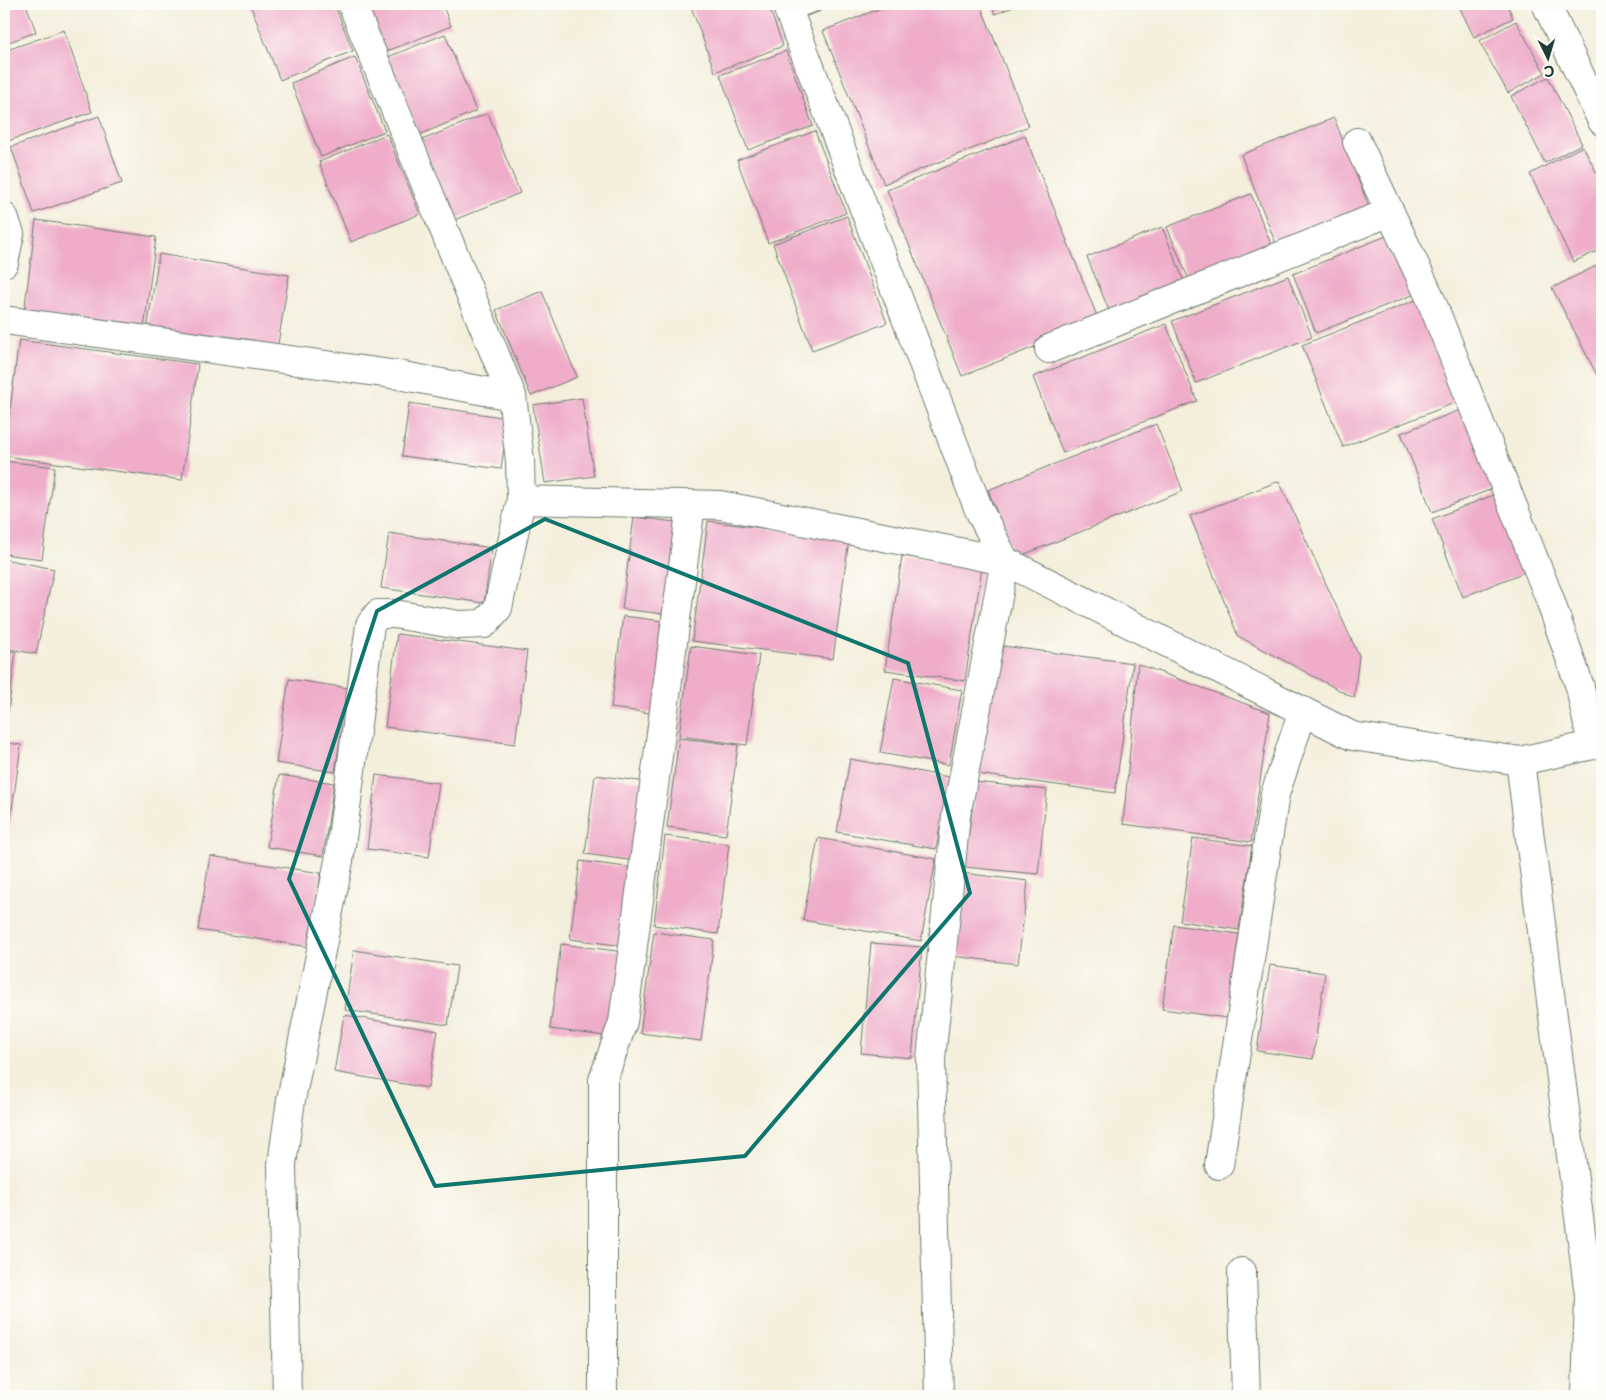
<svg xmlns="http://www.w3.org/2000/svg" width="1606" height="1400" viewBox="0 0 1606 1400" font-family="'Playpen Sans',sans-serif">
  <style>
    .building { fill: #efadca }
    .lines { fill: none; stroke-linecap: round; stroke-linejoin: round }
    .service-casing { stroke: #6a7b6f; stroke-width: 18 }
    .minor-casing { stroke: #6a7b6f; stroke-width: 30 }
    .tertiary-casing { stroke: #6a7b6f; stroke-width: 30 }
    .service { stroke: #fff; stroke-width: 15 }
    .minor { stroke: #fff; stroke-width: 28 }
    .tertiary { stroke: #fff; stroke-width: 28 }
    .marked { fill: none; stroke: #0f766e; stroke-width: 4; stroke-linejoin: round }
  </style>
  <rect width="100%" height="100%" fill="#fdfcf7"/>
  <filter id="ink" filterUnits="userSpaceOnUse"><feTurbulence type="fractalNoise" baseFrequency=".02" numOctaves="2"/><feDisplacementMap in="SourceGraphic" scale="10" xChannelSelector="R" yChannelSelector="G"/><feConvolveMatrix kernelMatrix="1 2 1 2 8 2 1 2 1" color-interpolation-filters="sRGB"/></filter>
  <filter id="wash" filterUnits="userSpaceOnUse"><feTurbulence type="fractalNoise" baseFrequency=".0096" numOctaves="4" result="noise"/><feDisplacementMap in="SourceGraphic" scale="20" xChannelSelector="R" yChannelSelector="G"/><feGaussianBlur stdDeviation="1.12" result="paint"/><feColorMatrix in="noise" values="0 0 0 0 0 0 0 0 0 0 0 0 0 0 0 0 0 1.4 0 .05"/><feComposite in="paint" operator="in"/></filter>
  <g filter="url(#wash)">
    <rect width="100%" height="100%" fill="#f4efdc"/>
    <g id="blocks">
      <!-- building -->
      <path class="building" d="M4,4h22l10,28 -32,12z
        M253,4h81l19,47 -73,29 -30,-75z
        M365,4h77l9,22 -66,26z
        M690,4h78l15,42 -68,26z
        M891,4h89l49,122 -145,58 -61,-153z
        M991,4h30l-26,10z
        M1458,4h49l6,14 -39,19z
        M1516,21l29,52 -37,20 -29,-52z
        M64,30l28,82 -84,29 -4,-11v-79z
        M445,34l31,77 -57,24 -31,-78z
        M786,51l27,75 -65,24 -28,-75z
        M355,57l30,74 -64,26 -30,-74z
        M1548,77l34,67 -37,19 -34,-67z
        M488,113l32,80 -66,27 -32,-80z
        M99,116l23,67 -88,30 -23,-66z
        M1334,118l35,89 -93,37 -35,-89z
        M815,131l31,82 -78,30 -31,-83z
        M387,134l33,80 -69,28 -32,-80z
        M1025,136l74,185 -137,55 -75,-186z
        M1583,146l19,38v65l-29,13 -43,-88z
        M1251,194l21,53 -83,33 -22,-53z
        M847,216l40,107 -75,27 -39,-106z
        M36,220l120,17 -12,92 -120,-16z
        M1162,227l23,56 -75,30 -23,-56z
        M1396,232l24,60 -104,41 -23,-59z
        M159,254l130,21 -12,75 -130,-20z
        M1602,263v115l-3,1 -47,-91z
        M1288,276l24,61 -116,46 -24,-62z
        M542,291l35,86 -46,19 -35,-86z
        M1421,298l41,102 -119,47 -41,-102z
        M1166,324l31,77 -134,52 -30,-76z
        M19,340l179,24 -16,116 -178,-24z
        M582,398l12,78 -49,7 -12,-78z
        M409,403l99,15 -7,51 -99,-13z
        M1468,407l32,79 -68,26 -31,-79z
        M1156,424l27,67 -168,67 -27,-68z
        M4,461l51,6 -13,92 -38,-5z
        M1279,481l80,175 -5,42 -116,-62 -48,-120z
        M1501,492l31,77 -69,28 -31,-78z
        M634,517l50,6 -12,92 -50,-6z
        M708,521l141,18 -16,120 -141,-18z
        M389,533l103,15 -8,55 -103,-15z
        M902,556l80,11 -17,114 -80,-11z
        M4,559l50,10 -18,85 -32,-6z
        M623,616l47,6 -12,92 -47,-6z
        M397,634l130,17 -12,93 -130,-17z
        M995,645l138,18 -18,130 -138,-19z
        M691,646l68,9 -12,90 -68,-9z
        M4,650l12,2 -11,83h-1z
        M1138,664l132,49 -19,129 -128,-18z
        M894,678l68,12 -13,75 -69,-12z
        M289,679l59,9 -13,84 -59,-9z
        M679,738l59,7 -12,90 -59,-8z
        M4,742l17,3 -12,87h-5z
        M850,759l99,18 -13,72 -99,-17z
        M279,775l55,8 -11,73 -56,-9z
        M376,775l63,8 -10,74 -62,-8z
        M595,775l51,7 -11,79 -50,-7z
        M976,782l71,8 -9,84 -74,-7z
        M665,836l64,8 -11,90 -64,-9z
        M818,838l118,21 -15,82 -118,-21z
        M1193,838l59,8 -13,84 -59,-9z
        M210,856l111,17 -11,74 -112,-17z
        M580,861l54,7 -10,78 -54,-7z
        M962,873l66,8 -10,83 -66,-8z
        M1174,925l65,9 -12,84 -65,-9z
        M654,932l60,8 -13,101 -61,-8z
        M871,943l51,4 -10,111 -51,-5z
        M561,944l64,8 -12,85 -63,-8z
        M354,950l103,16 -9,59 -103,-15z
        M1270,965l55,8 -12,86 -56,-8z
        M344,1015l94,16 -10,57 -94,-16z"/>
    </g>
  </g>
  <g filter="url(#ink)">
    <use href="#blocks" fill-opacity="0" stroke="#6a7b6f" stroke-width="1"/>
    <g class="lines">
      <defs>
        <path id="service" d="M789,13l26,-9"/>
        <path id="minor" d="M352,4l160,392
          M786,4l193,506 26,51 -49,255 -25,243 8,337
          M1357,142l72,153 120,302 31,90 12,58
          M4,217l6,17 -6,29
          M4,320l394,55 114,21 8,65 1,39 199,5 285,56 347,175 168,25 82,-18
          M1049,349l341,-137
          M1520,761l69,534 -3,101
          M1219,1165l56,-371 28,-83
          M1242,1272l4,124
          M287,1396l-5,-232 9,-64 48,-239 31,-236 8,-11h16l65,11 25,-1 14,-16 23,-108
          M603,1396v-316l20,-58 68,-517"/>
        <path id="tertiary" d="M1546,4l56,117"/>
      </defs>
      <!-- service casing -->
      <use href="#service" class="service-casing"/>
      <!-- minor casing -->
      <use href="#minor" class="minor-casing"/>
      <!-- tertiary casing -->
      <use href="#tertiary" class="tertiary-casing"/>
      <!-- service -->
      <use href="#service" class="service"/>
      <!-- minor -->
      <use href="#minor" class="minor"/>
      <!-- tertiary -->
      <use href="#tertiary" class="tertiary"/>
    </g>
  </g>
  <!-- marked area -->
  <path class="marked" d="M545,519l363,144 62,230 -225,263 -310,30 -146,-307 88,-268z"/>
  <!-- margin -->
  <rect width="1606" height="1400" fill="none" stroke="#fdfcf7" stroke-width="20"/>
  <!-- north arrow -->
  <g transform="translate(1548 58) rotate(175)" stroke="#fdfcf7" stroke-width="4" paint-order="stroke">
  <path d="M0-4L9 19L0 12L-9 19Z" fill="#1f3d34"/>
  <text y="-8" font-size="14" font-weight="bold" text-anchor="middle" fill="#1f3d34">С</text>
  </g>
</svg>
